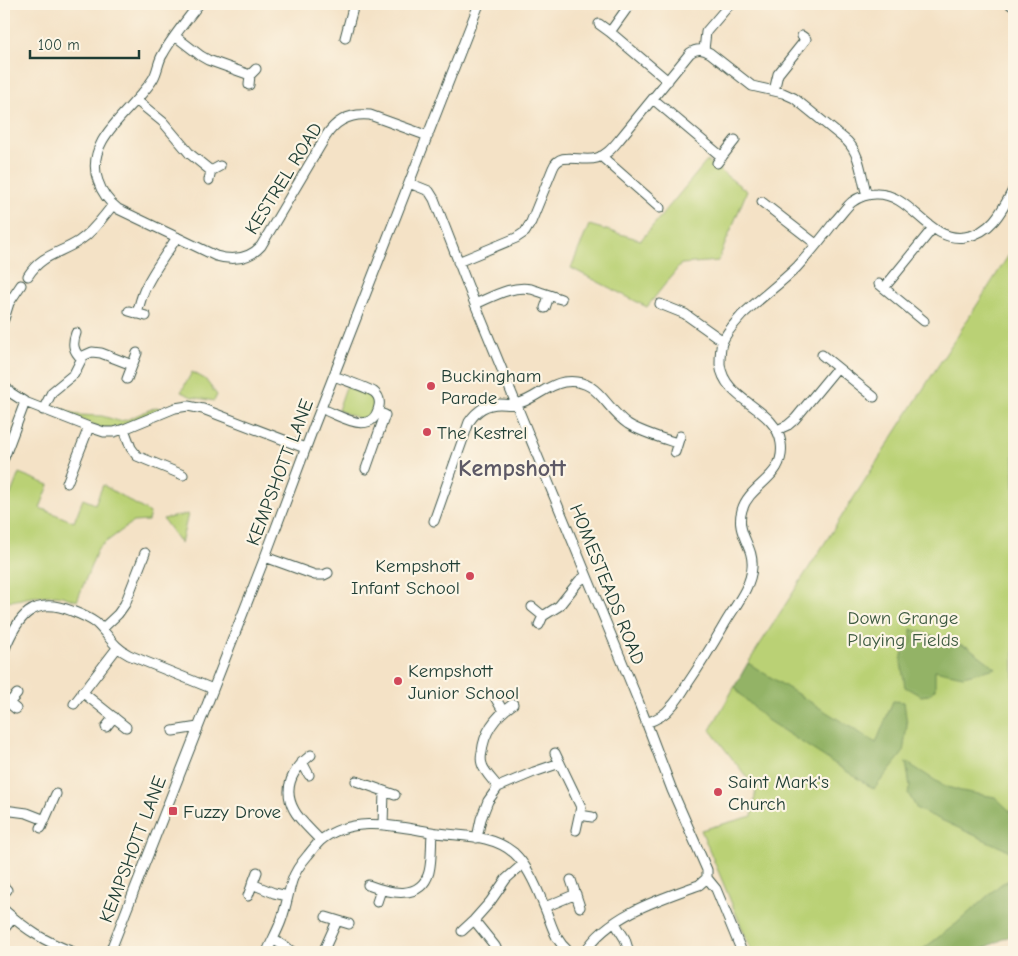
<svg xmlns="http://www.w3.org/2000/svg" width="1018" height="956" viewBox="0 0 1018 956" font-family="'Comic Neue',sans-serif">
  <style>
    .green { fill: #bad175; stroke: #6c8754 }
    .forest { fill: #93b366; stroke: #59784d }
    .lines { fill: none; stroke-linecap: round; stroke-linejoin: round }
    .minor-casing { stroke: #3f564a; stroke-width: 11 }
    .minor { stroke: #fff; stroke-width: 9 }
    .poi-dot { fill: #d1495b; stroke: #fcf5e5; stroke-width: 2 }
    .labels { text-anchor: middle; stroke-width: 4.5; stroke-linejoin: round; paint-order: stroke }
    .street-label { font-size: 19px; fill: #1f3d34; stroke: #fcf5e5 }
    .poi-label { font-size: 19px; fill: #1f3d34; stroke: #fcf5e5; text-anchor: start }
    .park-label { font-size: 19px; fill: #3e5b41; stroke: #fcf5e5 }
    .district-label { font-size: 24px; font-weight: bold; fill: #5d5966; stroke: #fcf5e5 }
  </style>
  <rect width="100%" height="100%" fill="#fcf5e5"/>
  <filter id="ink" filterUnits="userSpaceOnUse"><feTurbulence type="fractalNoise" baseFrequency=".02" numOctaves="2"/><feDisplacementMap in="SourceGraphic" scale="10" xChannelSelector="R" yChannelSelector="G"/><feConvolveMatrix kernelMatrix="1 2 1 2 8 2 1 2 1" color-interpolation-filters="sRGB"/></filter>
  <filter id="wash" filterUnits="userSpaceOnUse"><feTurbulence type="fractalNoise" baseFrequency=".0096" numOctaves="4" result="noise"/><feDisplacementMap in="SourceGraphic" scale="20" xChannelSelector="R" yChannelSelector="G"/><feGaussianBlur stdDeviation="1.12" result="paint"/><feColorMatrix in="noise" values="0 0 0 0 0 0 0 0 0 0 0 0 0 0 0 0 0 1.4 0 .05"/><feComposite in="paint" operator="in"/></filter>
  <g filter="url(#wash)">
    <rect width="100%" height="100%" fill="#f4e2c6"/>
    <!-- green -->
    <path class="green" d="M707,161l40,30 -29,70 -37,3 -34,43 -76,-39 18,-43 52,15z
      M1014,247v661l-38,44h-224l-51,-122 51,-14 4,-27 -46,-59 38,-67z
      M192,372l13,7 12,16 -3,6 -22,-4 -11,-5z
      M348,385l22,8 5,5 1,8 -7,12 -9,1 -22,-9 8,-23z
      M53,405l25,10 24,1 17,5 7,-1 30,-13 7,2 -47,19h-14l-48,-19z
      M19,473l30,12 -9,23 34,14 9,-23 12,5 8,-19 47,28 -2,8 -15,1 -35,26 -21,53 -15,-5 -6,-1 -25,2 -20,4 -7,-3v-104l6,2z
      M188,514l-7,30 -18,-25z"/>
    <!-- forest -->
    <path class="forest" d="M911,629l57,18 28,21 -33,8 -28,-6v19l-6,6 -8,1 -16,-9 -4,-25 2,-11 8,-7z
      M748,663l128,80 17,-42 11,1 3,23 -4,28 -29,36 -107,-69 -27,-26 -5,-8z
      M906,762l38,24 17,5 34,6 19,18v33l-5,3 -92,-42 -9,-16 2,-7z
      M1014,878v56l-38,18h-57l37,-28 45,-40z"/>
  </g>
  <g filter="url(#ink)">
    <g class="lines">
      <defs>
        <path id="minor" d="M199,4c-12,16 -26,32 -36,50 -5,7 -5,17 -10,25 -19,31 -70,60 -55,102 4,12 11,21 20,28l98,47c17,5 33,3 45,-10l65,-110c10,-16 25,-23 44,-21l58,21
          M1010,4l4,3
          M599,24l11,8 58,49
          M610,32l20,-28
          M175,36l26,20 7,4 42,15
          M345,38l9,-34
          M704,50l2,-18 24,-28
          M249,85l1,-10 6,-6
          M774,91l4,-17 28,-35 -4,-3
          M653,99l69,58
          M136,100l27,22 27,32 21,17
          M601,156l59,52
          M717,163l18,-23
          M209,180l2,-9 9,-5
          M409,183l20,8 5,8 41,105 162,394 35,92 35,80v8l9,11 26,63
          M762,202l54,42
          M458,262l58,-24 9,-6 6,-10 22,-54c7,-18 28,-5 44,-10 10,-3 16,-11 22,-18l71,-87c7,-5 13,-4 20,0l42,33 31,7 11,5 53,43c14,14 14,36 20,54
          M28,276c14,-22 31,-22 51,-35 14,-9 23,-23 34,-36
          M879,284l45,37
          M884,288l49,-60
          M475,304c17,-7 37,-19 56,-15 10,3 20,7 30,10
          M660,304l25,10 38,27
          M545,308l4,-12
          M129,311l17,5
          M137,314c2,-8 4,-16 7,-23 8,-19 22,-36 33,-54
          M4,319l5,-16 12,-18
          M76,333c-4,11 -3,18 6,26
          M822,355l52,42
          M127,379l10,-26
          M4,385l7,8 14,9 64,25 15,5h10l10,-3 51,-21 13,-2 15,3 102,39
          M43,410l9,-18 22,-18 9,-18 9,-4 9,1 31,12
          M327,411c17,7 46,25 52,-5 1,-5 0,-10 -5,-14 -8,-5 -30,-12 -40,-16
          M124,429l7,19 6,8 46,19
          M777,430l11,-5 7,-6 42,-51
          M675,452l5,-16
          M4,458l21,-56
          M366,469l19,-54 -8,-3
          M67,483l22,-56
          M434,521l35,-99c8,-12 17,-18 31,-18 5,0 11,1 16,0 17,-3 30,-19 48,-22 35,-5 40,26 64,42 15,9 33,14 49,19
          M265,557l50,18h9l4,-2
          M532,607l11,9 -4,9
          M543,616l16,-10 20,-25 7,-5
          M102,629l16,-15 7,-10 20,-51
          M4,651c13,-34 29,-56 68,-40 8,3 17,7 24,12 13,12 16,23 33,32l84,34
          M82,692l44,35
          M4,699l12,10
          M496,699l7,12
          M9,703l8,-9
          M74,704l43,-56
          M646,723c9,-3 19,-8 25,-16 7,-7 12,-16 17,-24 13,-19 25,-39 36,-58 10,-18 27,-37 28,-58 2,-22 -17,-33 -10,-57 8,-27 44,-32 39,-67 -5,-36 -57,-41 -61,-79 0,-7 0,-15 2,-21 4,-11 13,-20 20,-28 18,-17 38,-31 55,-48 13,-14 26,-30 38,-46 6,-6 11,-14 17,-19 7,-5 16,-8 24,-8 36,-1 52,49 89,43 27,-4 38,-28 49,-49
          M106,727l8,-10
          M173,731l25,-4
          M555,753l26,54 -5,23
          M311,755c-18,14 -29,33 -17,55 5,10 19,22 26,30
          M302,762l7,13
          M356,781l39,14
          M498,787c-5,-7 -14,-15 -16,-23 -1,-3 -1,-8 0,-12 2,-21 14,-36 31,-48
          M4,810l23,3 18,7
          M580,815l12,2
          M383,825l1,-34
          M41,828l15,-34
          M477,838l4,-19 7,-18 10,-14 36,-15 26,-9
          M571,880l9,27
          M252,884l22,9 14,3
          M368,885c21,8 53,16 61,-13 3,-12 2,-27 3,-39
          M4,887l3,3
          M248,896l9,-24
          M377,902l4,-12
          M545,907l31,-13
          M4,910c24,21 40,31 69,42
          M326,917l23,7
          M474,920l21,26 3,6
          M615,923l10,16 4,13
          M4,929l9,-11
          M462,931l12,-11 16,-18 16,-23 17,-15
          M273,939l20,13
          M110,952l155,-395 49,-131 165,-422
          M267,952c4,-10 10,-20 14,-31 5,-13 7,-27 11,-40 3,-10 9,-18 16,-26 4,-5 8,-10 12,-14 31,-26 75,-15 111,-9 27,5 60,1 83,21 13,12 24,37 30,53 8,18 9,32 25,46
          M323,952l14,-31
          M585,952c23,-37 75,-53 114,-67l8,-7"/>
      </defs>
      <!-- minor casing -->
      <use href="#minor" class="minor-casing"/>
      <!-- minor -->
      <use href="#minor" class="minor"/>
    </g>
  </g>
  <!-- markers -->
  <g class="poi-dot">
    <circle cx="431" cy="386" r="5"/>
    <circle cx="427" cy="432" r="5"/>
    <circle cx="470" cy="576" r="5"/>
    <circle cx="398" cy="681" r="5"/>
    <circle cx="718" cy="792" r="5"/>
    <rect x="168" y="806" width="10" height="10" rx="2.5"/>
  </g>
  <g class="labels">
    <!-- street labels -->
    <g class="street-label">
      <text transform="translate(283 178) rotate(-58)" y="7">KESTREL ROAD</text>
      <text transform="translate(279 472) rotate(-69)" y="7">KEMPSHOTT LANE</text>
      <text transform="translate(608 584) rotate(68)" y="7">HOMESTEADS ROAD</text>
      <text transform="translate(132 849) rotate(-69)" y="7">KEMPSHOTT LANE</text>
    </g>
    <!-- poi labels -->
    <g class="poi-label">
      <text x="441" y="382">Buckingham<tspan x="441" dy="22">Parade</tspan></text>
      <text x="437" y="439">The Kestrel</text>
      <text x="460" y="572" text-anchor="end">Kempshott<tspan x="460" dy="22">Infant School</tspan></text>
      <text x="408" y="677">Kempshott<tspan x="408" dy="22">Junior School</tspan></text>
      <text x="728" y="788">Saint Mark's<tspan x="728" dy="22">Church</tspan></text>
      <text x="183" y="818">Fuzzy Drove</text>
    </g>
    <!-- park labels -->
    <g class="park-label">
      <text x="903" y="624">Down Grange<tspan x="903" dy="22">Playing Fields</tspan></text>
    </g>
    <!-- district labels -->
    <g class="district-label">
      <text x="512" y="476">Kempshott</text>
    </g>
  </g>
  <!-- margin -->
  <rect width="1018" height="956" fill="none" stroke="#fcf5e5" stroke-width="20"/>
  <!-- scale -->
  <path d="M30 50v8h109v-8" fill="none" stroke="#1f3d34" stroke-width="2.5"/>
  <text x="38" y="50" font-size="15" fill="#1f3d34" stroke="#fcf5e5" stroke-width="4" paint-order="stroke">100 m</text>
</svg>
